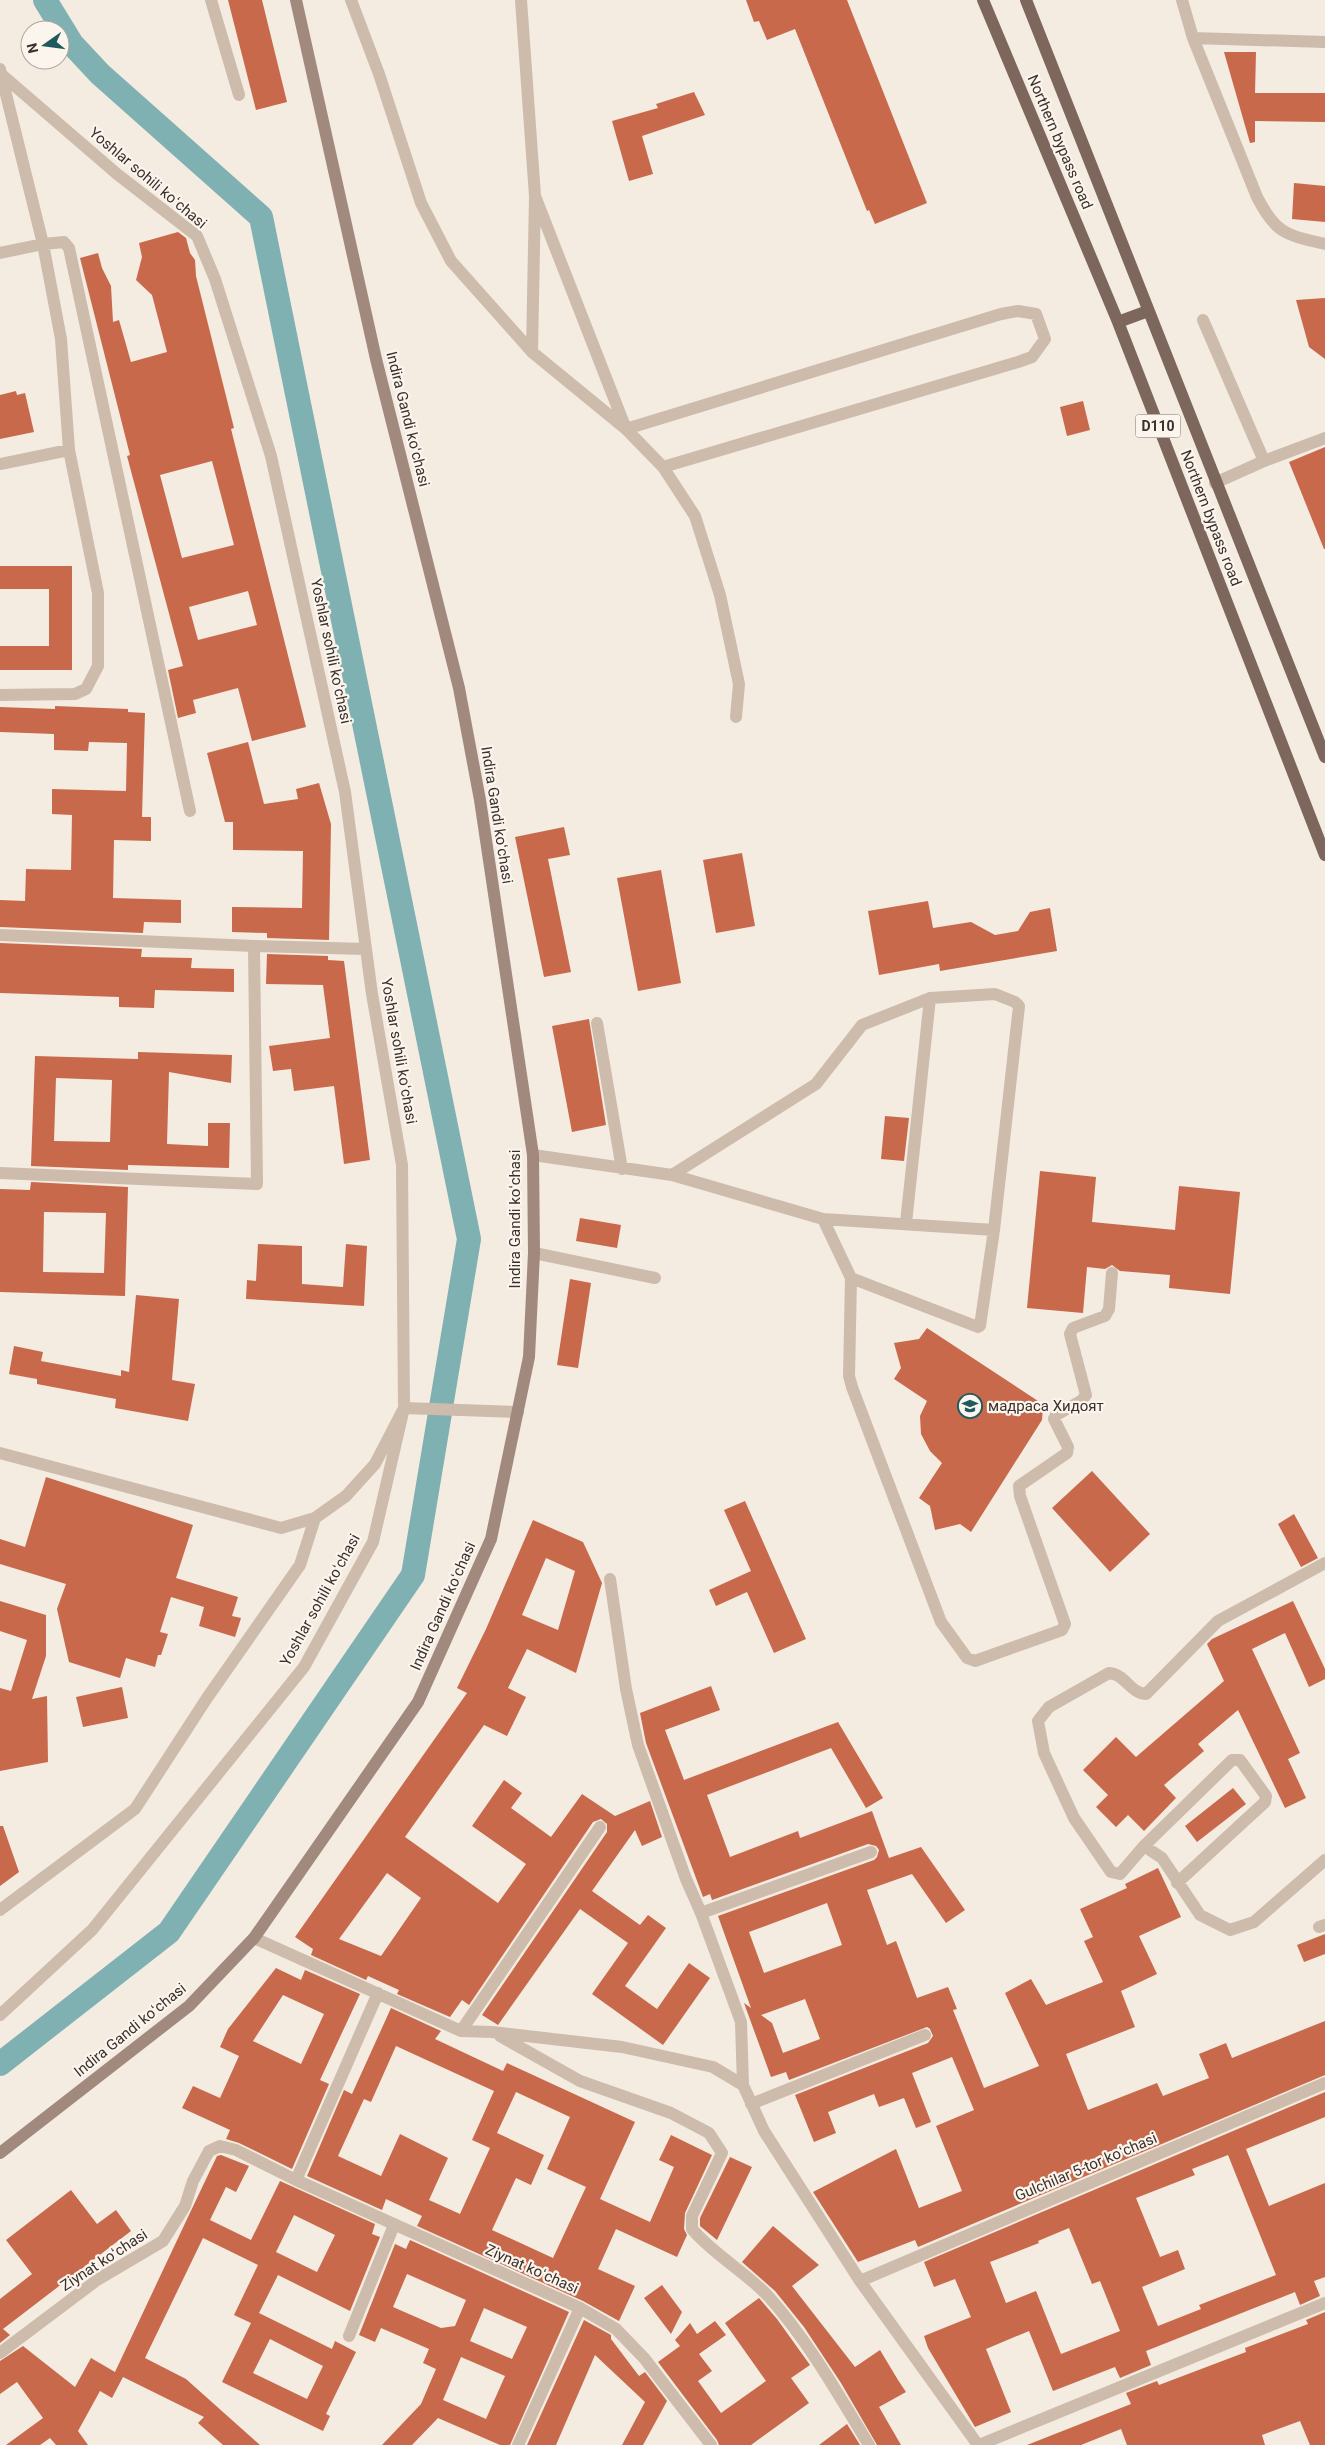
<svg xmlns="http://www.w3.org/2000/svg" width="1325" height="2445" viewBox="0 0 1325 2445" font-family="Roboto,sans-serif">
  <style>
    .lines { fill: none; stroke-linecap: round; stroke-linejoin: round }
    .canal { stroke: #7fb0b2; stroke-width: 24 }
    .building { fill: #c8694b; fill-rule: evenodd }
    .lane { stroke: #cdbbac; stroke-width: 12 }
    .street { stroke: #cdbbac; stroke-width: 12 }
    .secondary { stroke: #a18a7d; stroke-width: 12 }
    .primary { stroke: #7d675c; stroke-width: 12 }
    .labels { text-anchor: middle; stroke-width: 4.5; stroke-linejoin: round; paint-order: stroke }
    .shield { fill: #fbf5ee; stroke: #756b66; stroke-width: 1 }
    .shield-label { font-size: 14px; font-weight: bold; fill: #3b302b }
    .street-label { font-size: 15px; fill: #3b302b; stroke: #fbf5ee }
    .poi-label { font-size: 15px; fill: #3b302b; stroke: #fbf5ee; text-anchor: start }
  </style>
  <rect width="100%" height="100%" fill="#f4ebe1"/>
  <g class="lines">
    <!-- canal -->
    <path class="canal" d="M0,2064l169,-132 244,-357 56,-336 -208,-1022 -161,-143 -28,-30 -27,-44"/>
  </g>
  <!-- building -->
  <path class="building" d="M228,0h34l25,102 -31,8z
    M746,0h101l80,203 -52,21 -6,-14 -2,1 -72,-182 -28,11 -8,-19 -5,1z
    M1224,52h32l-1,41h70v29l-70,-1v21l-5,1z
    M694,92l11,23 -63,21 11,38 -24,7 -17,-60 46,-13 -2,-4z
    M1294,183l31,3v36l-33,-3z
    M178,232l8,6 4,15 5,7 1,16 38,152 -3,1 75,298 -54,14 -14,-53 -45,12 3,13 -18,5 -10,-48 15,-4 -56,-210 3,-1 -50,-197 18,-5 4,15 9,18 2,36 6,-2 12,42 36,-10 -15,-57 -16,-15 6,-23 -3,-14zM212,461l22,84 -52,13 -22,-83zM248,591l9,34 -59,15 -9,-33z
    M1325,298v61l-16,-12 -13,-47z
    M16,391l1,4 8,-2 9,39 -34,7v-44z
    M1083,401l7,29 -23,6 -7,-29z
    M1325,447v102h-1l-35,-87z
    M0,566h72v104h-72v-24h49v-57h-49z
    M55,706l73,3v3l17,1 -3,104h9v24l-37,-1 -1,58 68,2v23l-37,-1 -1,11 -143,-6v-27l25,1 1,-32 45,1 1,-55 -20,-1v-25l74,2 1,-48 -38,-1 -1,9 -34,-1v-16l-54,-2v-25l55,2z
    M248,742l16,62 34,-5 -2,-10 23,-6 12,41 -2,116 -62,-2v-5l-35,-1v-25l70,1 1,-57 -70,-1v-28h-8l-18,-69z
    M564,827l6,28 -22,4 23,113 -27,5 -29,-140z
    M742,853l13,73 -39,7 -13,-73z
    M661,870l20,113 -43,8 -21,-113z
    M928,901l5,27 38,-6 24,13 23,-4 12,-19 20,-4 7,43 -117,20 -1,-7 -60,11 -11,-64z
    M0,943l142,6 -1,8 51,1 -1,10 43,1v23l-79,-2 -1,18 -35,-1v-10l-119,-4z
    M267,954l61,2v4l16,1 26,199 -26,4 -10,-78 -40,5 -3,-22 -18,2 -4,-25 61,-8 -7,-53 -57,-1z
    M589,1019l17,106 -34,7 -20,-106z
    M138,1052l94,3 -1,28 -62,-11 -2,72 41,2v-23h22l-1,45 -101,-3v5l-97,-4 4,-110 103,3zM56,1078l56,2 -2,62 -56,-1z
    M885,1116l24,2 -5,43 -23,-2z
    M1040,1171l56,6 -4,45 83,8 4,-44 61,6 -10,102 -61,-6 1,-13 -50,-4 -8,-6 -7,4 -18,-2 -4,46 -56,-5z
    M31,1182l97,5 -3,109 -125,-4v-103l30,1zM44,1212l62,1 -2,60 -61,-1z
    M580,1218l41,7 -4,23 -41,-7z
    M258,1244l44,2v38l41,3 3,-43 21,2 -3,60 -118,-7 1,-19 9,1z
    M570,1279l21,4 -13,85 -21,-3z
    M136,1295l43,4 -7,81 23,4 -7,37 -73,-13 1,-9 -79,-15v-5l-28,-5 5,-28 29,6 -2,9 80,15v-6l8,2z
    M927,1328l111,73 5,8 -1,11 -71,112 -11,-8 -25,6 -5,-24 -11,-8 23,-35 -12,-12 -9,-17 -1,-18 7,-15 -33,-22 7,-11 -7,-25 25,-4z
    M1092,1471l58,63 -40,38 -58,-64z
    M46,1477l147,48 -17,53 62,19 -6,19 9,2 -6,19 -36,-11 5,-19 -33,-10 -11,35 8,2 -7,21h-3l-3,12 -29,-9 -6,20 -51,-16 -12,-53 9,-25 -66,-20v-25l25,8z
    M745,1501l61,138 -32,14 -27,-61 -31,14 -7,-16 42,-19 -27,-61z
    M1294,1514l24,44 -17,9 -23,-43z
    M533,1520l50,22 19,41 -26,90 -49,-24 -19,39 18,9 -19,39 -23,-11 -79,112 93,66 28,-39 -54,-38 32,-46 18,13 -11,15 40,29 31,-43 33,22 35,-15 12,36 -20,9 -7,-16 -43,61 48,34 8,-10 18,13 -41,58 32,23 32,-46 21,15 -47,67 -71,-51 36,-51 -48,-34 -82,116 -16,-10 125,-183v-8l-6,-5 -8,3 -124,183 -7,-5 -12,17 -53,-23 2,-4 -31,-14 -2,4 -55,-25 2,-6 -18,-12 172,-244 -10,-5 29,-59zM546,1558l29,13 -17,59 -36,-15zM387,1873l34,25 -40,58 -42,-17z
    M0,1601l46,14v41l-14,43 15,-3 1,66 -48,9v-83l11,3 16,-51 -27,-9z
    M1293,1601l32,68v10l-16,8 -24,-54 -33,16 48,104 -12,6 18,39 -21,10 -47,-98 -40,34 6,7 -40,34 12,13 -32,33 -16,-16 -12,12 -20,-20 12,-12 -25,-25 33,-33 20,20 88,-76 -17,-37 5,-5z
    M711,1686l9,24 -55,20 19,50 154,-58 45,76 -17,10 -35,-60 -124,47 23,62 68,-26 2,7 72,-27 17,47 32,-11 44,63 -19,13 -34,-49 -45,16 20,55 9,-4 21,57 31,-11 9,22 -4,1 31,78 55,-22 -34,-73 26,-14 15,26 57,-23 -19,-41 9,-4 -13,-28 47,-21 -2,-4 33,-16 23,49 -42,19 18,38 -36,17 14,36 -69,27 22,56 69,-27 6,13 46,-18 -10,-24 27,-11 6,15 93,-37v54l-407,172 -3,-7 -57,22 -45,-70 83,-43 23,59 43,-17 -26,-65 38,-16 -22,-53 -40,16 19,49 -15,6 -12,-30 -25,9 -5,-13 -46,18 8,21 -22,9 -19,-47 133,-52 5,-7 -3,-7 -3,-2 -138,53 -3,-8 -15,5 -27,-74 7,5 -33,-92 156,-56 3,-3 2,-7 -3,-4 -8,-2 -156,56 -2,-6 -7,3 -57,-154 -6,-30zM827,1903l15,42 -78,28 -15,-41zM805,1999l15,40 -37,14 -11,-30 -11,-8z
    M122,1687l6,31 -45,9 -7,-30z
    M1233,1788l13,16 -49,38 -12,-16z
    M0,1826h3l16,46 -19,14z
    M1325,1934v20l-21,8 -7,-17z
    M276,1968l25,12 4,-10 55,24 -40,86 9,4 -37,85 -53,-26 -13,-4 4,-9 -48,-22 11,-22 27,12 19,-42 -19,-9 8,-18zM283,1995l41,19 -23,50 -48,-23z
    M391,2008l50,23 -6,8 68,32 4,-8 128,59 -35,77 50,23 24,-55 -15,-7 12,-25 41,20 -27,58 -1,16 3,6 -10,22 -61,-28 -18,40 37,17 -16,35 -36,-20 -166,-75 5,-10 -36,-17 -4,11 -75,-34 37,-86 8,4zM396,2046l98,45 -22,49 18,8 -30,66 -31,-14 19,-42 -48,-24 -19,42 -43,-20 26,-57 7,3zM516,2092l54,25 -23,52 39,18 -33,71 -61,-28 24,-52 15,7 13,-30 -47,-22z
    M1325,2092v25l-79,32 23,57 56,-23v94l-11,4 6,15 -20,9 -5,-13 -149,59 5,14 -31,13 -5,-11 -62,24 -24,-60 -43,18 25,63 -36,15 -47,-79 -4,-12 47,-19 -16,-38 -21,8 -10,-25zM1228,2155l48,120 -77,30 2,4 -43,17 -16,-39 43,-18 -7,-19 -18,7 -24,-59 59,-23 -3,-6zM1069,2228l23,56 8,-3 20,50 -59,23 -25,-63 -30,12 -16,-41 49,-19 -1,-2z
    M221,2155l28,11 -13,26 -10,-5 -16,33 41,20 29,-59 95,43 -3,10 8,3 -30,74 -72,-36 -19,38 73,36 3,-8 21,11 -30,62 4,2 -7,15 -101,-49 29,-59 -17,-8 24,-50 -55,-27 -58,120 41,21 74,66h-37l-25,-22 6,-6 -81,-40 -11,21 -12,-7 -22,40 10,14h-32l-6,-7 -10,7h-34l37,-27 -26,-36 -17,12v-33l23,-15 52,41 16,-29 24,14 73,-155 29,-61zM294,2215l41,20 -18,37 -41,-20zM270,2339l53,27 -16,33 -54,-26z
    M730,2157l22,10 -35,73 -17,-14v-8z
    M71,2190l26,34 19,-14 15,21 -128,98 7,6 -10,8v-44l32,-25 -26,-34z
    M773,2226l46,39 -27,21 63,81 25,-17 18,30 8,12 -27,15 22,38h-24l-36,-62 -37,-56 -29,-36 -33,-29z
    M410,2240l159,72 -59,133h-10l-62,-27 -26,27h-30l39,-41 15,-35 -13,-6 6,-14 -48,-21 -6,14 -16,-7 36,-91 11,5zM407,2274l59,26 -11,26 -14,2 -48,-21zM484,2308l43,19 -15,32 -42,-18zM461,2357l44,19 -19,43 -43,-19z
    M662,2285l20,27 -11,22 -27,-36z
    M759,2298l18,21 33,46 -19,13 18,25 -58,42h-32l-2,-5 -59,-78 22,-16 -5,-6 15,-17 7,11 18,-13 11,14 -27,19 13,17 -14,10 23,32 45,-32 -41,-58z
    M1325,2312v133h-15l-10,-24 -38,14 3,10h-138l-6,-16 -40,16h-54l104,-41 -5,-11 31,-12 2,4 87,-33 -1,-4 63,-24 -2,-4z
    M584,2320l27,15v4l28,37 6,-4 22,29 -24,44h-21l23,-43 -50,-47 -39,90h-29z
    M847,2424l13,21h-41z"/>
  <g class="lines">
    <!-- lane -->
    <path class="lane" d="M211,0l28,95
      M351,0l28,74 42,129 30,58 81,91 94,77 37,38 32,49 25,79 19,89 -3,33
      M521,0l14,196 -3,156
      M535,196l91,233 375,-115 17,-3 18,3 9,25 -13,18 -14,5 -355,105
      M1203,320l61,141
      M597,1023l25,146
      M533,1155l139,20 151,44 171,11 25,-224 -4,-4 -20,-8 -65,4 -68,27 -46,59 -144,91
      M0,1173l257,11 -3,-238
      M823,1219l28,59 -2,98 3,11 89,235 26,36 8,3 87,-31 3,-6 -45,-128 -1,-10 48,-33 1,-6 -14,-28 2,-4 25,-14 5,-6 -16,-61 3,-6 32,-12 4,-7 3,-36
      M906,1223l24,-225
      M534,1253l121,25
      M851,1278l127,49 2,-1 14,-96
      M1325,1563l-107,58 -72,73c-16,-1 -21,-20 -37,-21l-60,34 -11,14 6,32 30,65 37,54 9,2 24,-28 18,12 38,57 30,15 24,-8 71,-62
      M1144,1846l88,-86h8l26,36 -1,6 -88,81
      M701,1913l170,-61
      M1319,1927l6,-2
      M349,2336l45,-111
      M518,2445l62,-137"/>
    <!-- street -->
    <path class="street" d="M1182,0l11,38 64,159c19,37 29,38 68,47
      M1193,38l132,4
      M0,69l1,5 116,100 80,62 18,43 56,177 74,336 27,202 30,171 2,243 -31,134 -69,125 -212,263 -92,85
      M0,253l43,-9 21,-2 5,6 121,563
      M0,464l69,-14
      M1215,483l49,-22 61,-23
      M0,695l75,-1 11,-5 12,-23v-73l-29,-143 -8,-111 -18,-95 -42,-170
      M0,935l254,11 112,3
      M0,1453l281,75 34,-10 31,-22 29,-32 29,-56 114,4
      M610,1579l16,110 12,56 48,134 15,34 40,109 2,63
      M0,1910l135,-101 72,-111 93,-133 15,-47
      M254,1938l207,93 31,1 130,15 91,20 30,18 21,46 96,150 118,164
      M378,1993l-82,187 284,128 36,21 28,29 67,87
      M461,2031l139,-204
      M500,2036l80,45 91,32 38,20 13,20 -30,63v13c22,26 54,43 77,68 40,45 69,97 100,148
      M751,2104l174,-69
      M860,2281l465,-198
      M0,2353l97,-73 66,-39 22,-35 8,-25 16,-30 11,-5 16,4 60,30
      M979,2445l346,-142"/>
    <!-- secondary -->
    <path class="secondary" d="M0,2153l189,-147 65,-68 164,-236 73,-163 38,-182 5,-104 -1,-98 -53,-355 -21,-112 -83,-329 -80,-359"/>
    <!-- primary -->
    <path class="primary" d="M983,0l135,322 207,533
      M1026,0l299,757
      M1118,322l30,-11"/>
  </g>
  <!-- icons -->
  <defs>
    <symbol id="university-ring" viewBox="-11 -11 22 22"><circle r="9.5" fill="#fbf5ee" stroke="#1f5a5e" stroke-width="1.5"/><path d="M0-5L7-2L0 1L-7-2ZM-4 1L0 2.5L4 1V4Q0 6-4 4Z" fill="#1f5a5e"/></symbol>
  </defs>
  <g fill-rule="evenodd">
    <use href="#university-ring" x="956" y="1392" width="28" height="28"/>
  </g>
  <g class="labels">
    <!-- shield labels -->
    <rect class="shield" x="1135.5" y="414.5" width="45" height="23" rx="4"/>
    <g class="shield-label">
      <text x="1158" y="431">D110</text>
    </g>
    <!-- street labels -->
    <g class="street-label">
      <text transform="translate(1060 142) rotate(67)" y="5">Northern bypass road</text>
      <text transform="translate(148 178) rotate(40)" y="5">Yoshlar sohili koʻchasi</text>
      <text transform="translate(408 419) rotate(76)" y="5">Indira Gandi koʻchasi</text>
      <text transform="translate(1211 518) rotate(69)" y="5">Northern bypass road</text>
      <text transform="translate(331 651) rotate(78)" y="5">Yoshlar sohili koʻchasi</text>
      <text transform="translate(497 815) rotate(81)" y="5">Indira Gandi koʻchasi</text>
      <text transform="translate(399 1051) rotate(80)" y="5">Yoshlar sohili koʻchasi</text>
      <text transform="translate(515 1219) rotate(-90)" y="5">Indira Gandi koʻchasi</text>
      <text transform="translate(320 1600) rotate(-61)" y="5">Yoshlar sohili koʻchasi</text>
      <text transform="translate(443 1606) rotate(-66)" y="5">Indira Gandi koʻchasi</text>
      <text transform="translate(130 2030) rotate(-39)" y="5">Indira Gandi koʻchasi</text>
      <text transform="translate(1086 2167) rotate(-23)" y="5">Gulchilar 5-tor koʻchasi</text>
      <text transform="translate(104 2260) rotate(-33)" y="5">Ziynat koʻchasi</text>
      <text transform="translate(532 2269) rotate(24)" y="5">Ziynat koʻchasi</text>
    </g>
    <!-- poi labels -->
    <g class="poi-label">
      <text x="988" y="1411">мадраса Хидоят</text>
    </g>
  </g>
  <!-- north arrow -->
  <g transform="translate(45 45) rotate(256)"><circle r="24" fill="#fbf5ee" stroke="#aea6a0"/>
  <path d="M0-4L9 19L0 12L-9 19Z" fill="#1f5a5e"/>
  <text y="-8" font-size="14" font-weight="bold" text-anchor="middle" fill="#3b302b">N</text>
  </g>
</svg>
